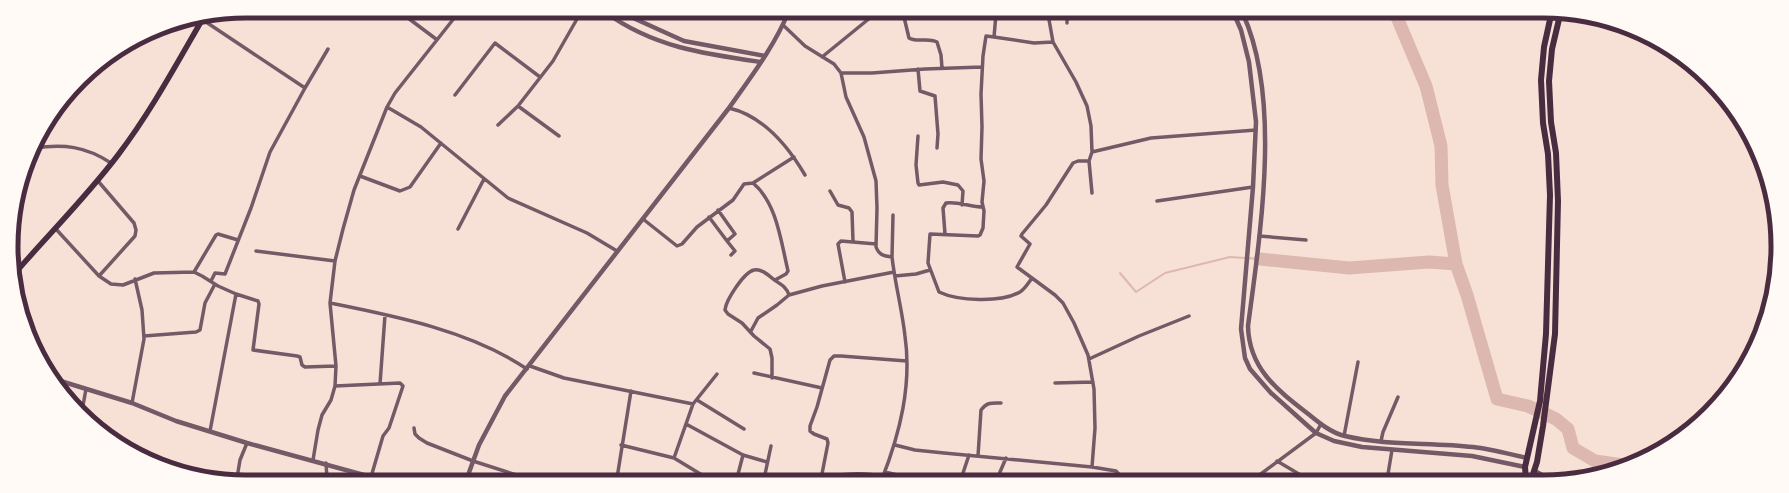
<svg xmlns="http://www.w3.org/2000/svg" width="1789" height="493" viewBox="0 0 1789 493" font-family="Jost,sans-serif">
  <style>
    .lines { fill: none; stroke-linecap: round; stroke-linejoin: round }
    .stream { stroke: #dcb8b0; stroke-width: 2 }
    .river { stroke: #dcb8b0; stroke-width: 13 }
    .minor { stroke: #755966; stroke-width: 3.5 }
    .tertiary { stroke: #755966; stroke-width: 4.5 }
    .secondary { stroke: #4a2c40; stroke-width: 5.5 }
    .trunk { stroke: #4a2c40; stroke-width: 6 }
    .rim { fill: none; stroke: #4a2c40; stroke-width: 5 }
  </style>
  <rect width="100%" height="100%" fill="#f7e1d7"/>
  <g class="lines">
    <!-- stream -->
    <path class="stream" d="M1120,273l16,19 29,-19 65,-16 30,2"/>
    <!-- river -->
    <path class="river" d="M1396,15l30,71 15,60 1,39 14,79 11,31 30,104 31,7 28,13 12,10 5,19 22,13 29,4
      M1260,259l89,9 80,-6 27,2"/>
    <!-- minor -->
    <path class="minor" d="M400,12l36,27
      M903,13l6,25c8,5 18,-1 28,4l4,13 1,13
      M996,14l-2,23 -8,-1 -3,20 -2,38 1,33 -1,32 3,22 -2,21 2,9 -1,17 -3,7 -2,1 -48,-2 -2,29 11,29c19,9 62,11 81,0 5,-3 9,-10 12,-14
      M1048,14l5,28 23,40 11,24 4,20 1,26
      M1067,14v9
      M1119,14v2
      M203,20l102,68
      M783,25l22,21 29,18 7,9 5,24 18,40 12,44 1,27 -1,39c3,8 8,9 16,10 3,27 10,52 13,79 7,49 -5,97 -23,143
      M994,37l40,6 19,-1
      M822,57l54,-44
      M918,69l2,22 15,5 3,38 -1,14
      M841,73h31l53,-4 57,-2
      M455,95l40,-52 45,34
      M387,107l34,20 87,71 79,35 30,18
      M729,108c34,8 59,38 76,67
      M498,125l20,-19
      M41,135l1,12
      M559,136l-41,-30 35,-45 28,-49
      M918,136l-2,29 2,18 1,2 24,-3 15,3 5,6 -1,14
      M34,148c30,-4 51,-2 77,15
      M1089,161l3,32
      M360,176l40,15 10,-4 31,-44
      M98,181l36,42 2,7 -1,6 -36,40
      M753,183l41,-26
      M830,191l8,14 11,3 3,4 1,29
      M1157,201l96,-14
      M709,217l18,24 8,-7 -17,-24
      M643,219l34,27 5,-2 15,-17 36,-27 11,-16 9,-1c24,20 28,59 35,88l-2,3 -11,6
      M55,228l44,48 12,8 12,1 31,-12 40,-1 8,4 16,10 18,8 -26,137
      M458,229l26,-50
      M945,234l-2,-26 3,-5c12,-2 24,4 37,4
      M1259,236l47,4
      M727,241l8,10 -4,4
      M256,251l79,10
      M892,257l1,-42
      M194,272l22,-37 2,-1 20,6
      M895,276l21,-2 14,-4
      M211,281l4,-8 10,1 26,-66 19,-56 35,-64 23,-39
      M845,282l-7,-38 3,-3 35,3
      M236,294l22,7 1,3 -6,46 44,6 3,1 2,8 3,2 31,-1
      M330,303c65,13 141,28 197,66
      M751,331l7,-13 19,-13 12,-10 33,-9 72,-14
      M144,336l52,-4 4,-2 5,-27 10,-19
      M1089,359l50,-23 50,-20
      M530,366l34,12 129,26
      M754,373l68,15
      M772,378v-20l-2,-9 -16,-13 -12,-13 -14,-9 -3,-4c1,-10 19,-38 29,-40 8,-2 16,7 22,11 6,4 11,7 13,14
      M1055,383l38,-1
      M380,384l5,-69
      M335,386l65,-3 3,3 -14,42 -6,8 -12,41
      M697,400l47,29
      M132,403l12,-64 -2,-29 -7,-31
      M82,411l4,-22
      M686,424l57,31 24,7
      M414,428l1,6 4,4 8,5 46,18 53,17
      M1344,436l14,-74
      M1381,441l2,-9 15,-35
      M621,445l53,13 33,20
      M895,445l20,5 29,3 148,14 24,4 7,8
      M978,456l3,-46c6,-8 10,-7 20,-7
      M674,458l19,-54 24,-30
      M313,460l5,-30 4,-15 9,-15 4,-14 1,-20 -6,-63 5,-42 8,-32 11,-39 33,-83 8,-14 64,-81
      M1277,461l32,19
      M326,463l1,15
      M1092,467l3,-39 -1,-39 -6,-34 -14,-32 -11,-20 -8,-8 -38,-28 13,-23 -9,-8 1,-2 24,-29 27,-42 5,-2h11l3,-9 59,-14 105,-8
      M885,472l29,7
      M821,477c22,-2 40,-6 62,0
      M237,478l3,-18 7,-17
      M617,478l14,-87
      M737,478l6,-23
      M764,479l7,-33
      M821,479l7,-36 -1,-4 -13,-5 -4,-3v-5l7,-19 13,-47 4,-4h7l66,5
      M961,479l8,-24
      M997,479l9,-21
      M1254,479l62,-46 5,-9
      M1387,480l5,-30"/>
    <!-- tertiary -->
    <path class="tertiary" d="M605,12c48,35 99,42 156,50
      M620,12l64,29 81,15
      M1234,14l7,16 8,32 7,60 -3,65 -12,142 4,29 5,11 21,24 37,33 8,7 18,8 28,6 110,9 53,11
      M1243,14c39,86 17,221 5,312 1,42 28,63 59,87 11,9 24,20 38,23 42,10 86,6 128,11 18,2 36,7 54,11
      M54,379l78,24 44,18 71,22 128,35
      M1535,471l16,9
      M467,478l12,-33 26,-49 224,-288c21,-30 45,-61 59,-95"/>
    <!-- secondary -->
    <path class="secondary" d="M16,272c34,-39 71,-76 102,-117 32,-42 58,-90 84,-135"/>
    <!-- trunk -->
    <path class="trunk" d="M1526,480l-1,-13 15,-66 6,-67 4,-139 -2,-41 -5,-31 -2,-43 3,-33 7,-32
      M1531,480l6,-18 6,-36 12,-92 3,-133 -2,-48 -5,-31 -2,-41 3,-32 8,-34"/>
  </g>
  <!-- crop -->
  <path d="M0 0H1789V493H0ZM246 18H1543A228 228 0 0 1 1771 246V247A228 228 0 0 1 1543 475H246A228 228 0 0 1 18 247V246A228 228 0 0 1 246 18Z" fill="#fffaf5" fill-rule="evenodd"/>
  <path class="rim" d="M246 18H1543A228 228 0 0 1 1771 246V247A228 228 0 0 1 1543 475H246A228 228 0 0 1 18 247V246A228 228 0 0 1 246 18Z"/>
</svg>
